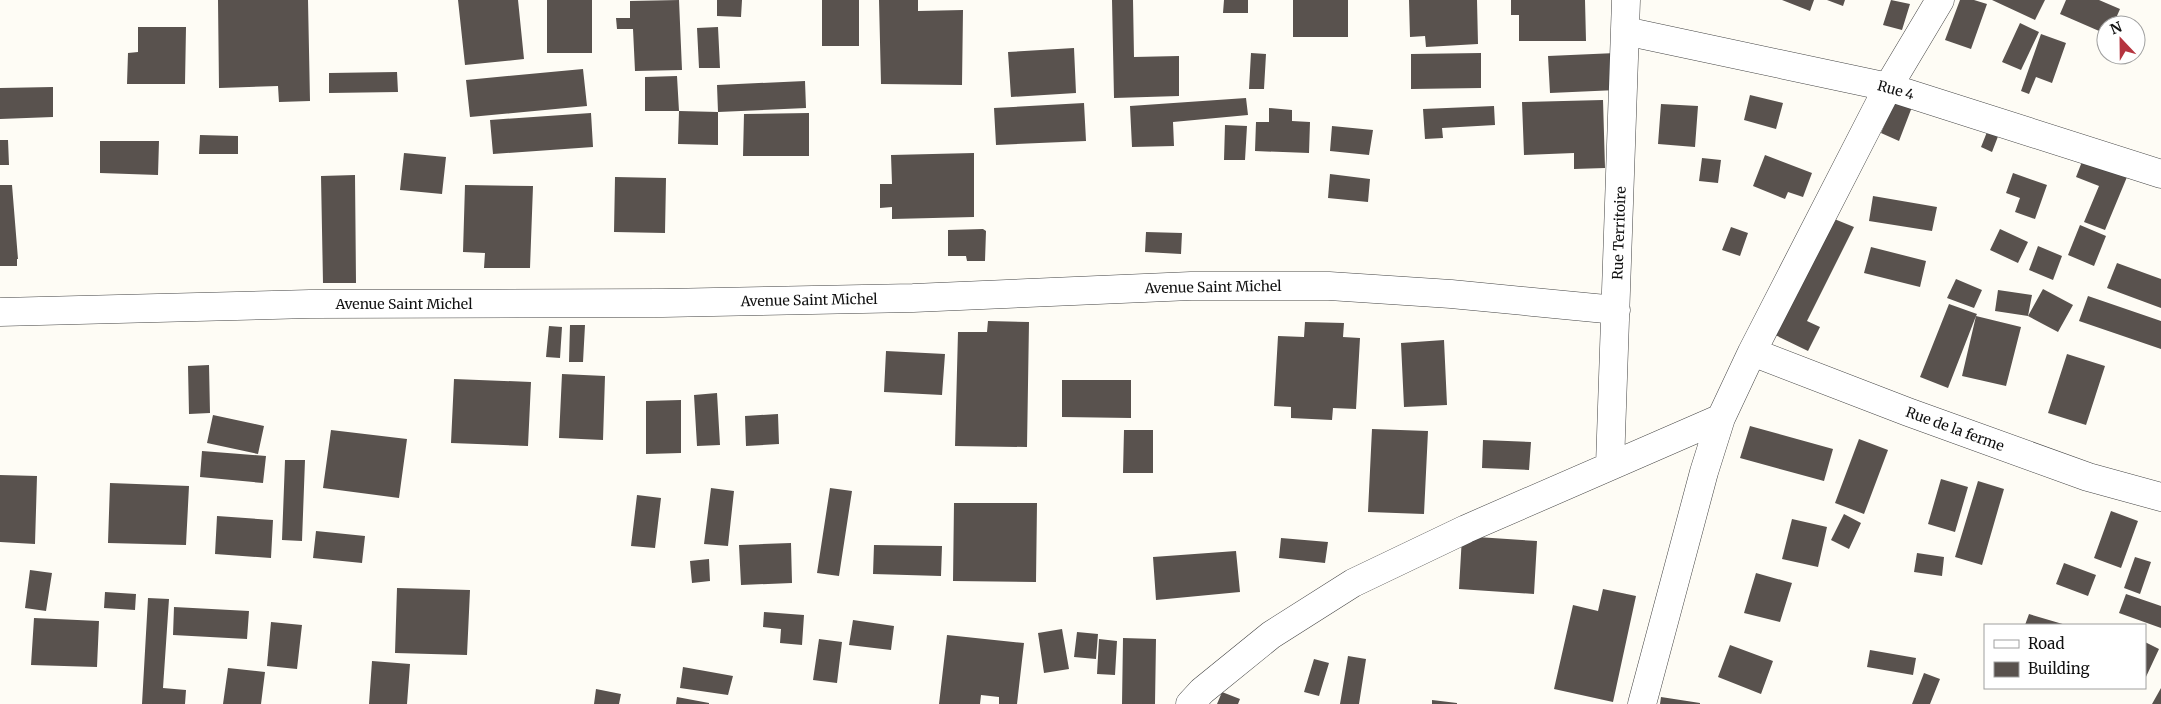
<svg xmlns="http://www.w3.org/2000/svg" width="2161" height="704" viewBox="0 0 2161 704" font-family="Merriweather,serif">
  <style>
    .building { fill: #59524e }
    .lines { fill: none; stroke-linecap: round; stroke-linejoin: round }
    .street-casing { stroke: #444; stroke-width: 29 }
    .street { stroke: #fff; stroke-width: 28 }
    .labels { text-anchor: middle; stroke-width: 5; stroke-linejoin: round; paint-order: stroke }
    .street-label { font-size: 14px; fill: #111; stroke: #fff }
  </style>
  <rect width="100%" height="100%" fill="#fefcf5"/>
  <!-- building -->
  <path class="building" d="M218,0h90l2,101 -31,1 -1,-16 -59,2z
    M458,0h60l6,59 -59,6z
    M547,0h45v53h-45z
    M679,0l3,70 -47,1 -2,-42h-16l-1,-11h14v-17z
    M717,0h25l-1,17 -24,-1z
    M822,0h37v46h-37z
    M879,0h39v11l45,-1 -1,75 -81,-1z
    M1112,0h21l1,57 45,-1v40l-65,2z
    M1224,0h24v13h-25z
    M1293,0h55v37h-55z
    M1409,0h68l1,44 -52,3 -1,-11 -15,1z
    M1511,0h74l1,41h-67v-26h-8z
    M1782,0h32l-4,11z
    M1827,0h18l-2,6z
    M1891,0l19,4 -8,26 -19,-5z
    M1960,0h14l13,4 -16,45 -26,-9z
    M1992,0h53l-10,20z
    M2066,0h33l21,9 -7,16h-7v9l-46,-20z
    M2020,23l19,9 -18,38 -19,-8z
    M138,27h48l-1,57h-58l1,-31 10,-1z
    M718,27l2,41h-21l-2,-40z
    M2041,34l25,9 -14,40 -16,-6 -7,17 -8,-3z
    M1074,48l2,45 -65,4 -3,-45z
    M1251,53l15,1 -2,35h-15z
    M1481,53v35l-70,1v-35z
    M1616,53l1,37 -67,3 -2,-37z
    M583,69l4,37 -117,11 -4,-37z
    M397,72l1,20 -69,1v-20z
    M677,76l2,35h-34v-34z
    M805,81l1,27 -88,4 -1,-27z
    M53,87v30l-53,2v-31z
    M1750,95l33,8 -7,26 -32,-9z
    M1246,98l2,17 -75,7 1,24 -42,1 -2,-41z
    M1603,100l2,68 -31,1v-16l-50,2 -2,-53z
    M1895,100l17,7 -13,34 -18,-8z
    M1084,103l2,38 -90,4 -2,-37z
    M1661,104l37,2 -3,41 -37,-3z
    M1494,106l1,19 -53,3 1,10 -18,1 -2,-30z
    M1269,108l23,2v11l18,1 -1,31 -54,-2 1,-29h13z
    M679,111l39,1v33l-40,-1z
    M591,113l2,34 -100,7 -3,-34z
    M809,113v43h-66l1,-42z
    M1991,122l11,4 -10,26 -11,-5z
    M1225,125l22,1 -2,34h-21z
    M1332,126l41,4 -4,25 -39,-4z
    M200,135l38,1v18h-39z
    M0,140h8l1,25h-9z
    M100,141h59l-1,34 -58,-2z
    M404,153l42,4 -4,37 -42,-4z
    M974,153v64l-82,2v-12l-12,1v-24h12l-1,-29z
    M1765,155l47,18 -9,24 -15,-5 -3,7 -32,-13z
    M1702,158l19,2 -3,23 -19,-2z
    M2083,159l44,18 -22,53 -21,-8 15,-36 -23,-9z
    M2013,173l34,12 -12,34 -20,-7 5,-14 -14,-5z
    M1330,174l40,5 -2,23 -40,-4z
    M355,175l1,108h-33l-2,-107z
    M615,177l51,1 -1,55 -51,-1z
    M0,185h12l6,74h-1v7h-17z
    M465,185l68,1 -3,82h-46l1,-15 -22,-1z
    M1873,196l64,11 -5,24 -63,-10z
    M1827,216l27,11 -47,94 13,6 -12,24 -39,-19z
    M2080,225l26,11 -12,30 -26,-11z
    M1731,227l17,6 -8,23 -18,-6z
    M983,229l3,2 -1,30h-18l-1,-5h-18v-26z
    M2000,229l28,13 -10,21 -28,-13z
    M1146,232l36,1 -1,21 -36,-2z
    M2038,246l24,10 -9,24 -24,-10z
    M1871,247l55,14 -6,26 -56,-14z
    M2117,263l44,16v29l-54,-20z
    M1956,279l26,11 -8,18 -27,-10z
    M2043,289l30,16 -15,27 -30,-16z
    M1998,290l34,5 -4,21 -33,-5z
    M2088,296l73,25v28l-82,-28z
    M1949,304l28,10 -1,2 45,11 -15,59 -44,-10 14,-60 -28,72 -28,-11z
    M988,321l41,1 -2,125 -72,-1 3,-114h29z
    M1305,322l39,1 -1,14 17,1 -4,71 -23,-1 -1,12 -41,-2v-11l-17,-1 4,-70 26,1z
    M570,325h15l-2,37h-14z
    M549,326l13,1 -2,31 -14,-1z
    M1444,340l3,65 -43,2 -3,-64z
    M886,351l59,3 -3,41 -58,-3z
    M2067,354l38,12 -19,59 -38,-12z
    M209,365l1,48 -21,1 -1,-48z
    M562,374l43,2 -2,64 -44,-2z
    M454,379l77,3 -3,64 -77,-3z
    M1062,380h69v38l-69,-1z
    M717,393l3,52 -23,1 -3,-51z
    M681,400v53l-35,1v-53z
    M778,414l1,30 -33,2 -1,-30z
    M213,415l51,11 -6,28 -51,-11z
    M1750,426l83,23 -9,32 -84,-23z
    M1372,429l56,2 -4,83 -56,-2z
    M331,430l76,9 -8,59 -76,-10z
    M1124,430h29v43h-30z
    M1859,439l29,11 -24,64 -29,-11z
    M1483,440l48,2 -2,28 -47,-2z
    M202,451l64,5 -3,27 -63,-6z
    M285,460h20l-3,81 -20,-1z
    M0,475l37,1 -2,68 -35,-2z
    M1941,479l27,8 -13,45 -27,-8z
    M1978,481l26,8 -22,76 -27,-8z
    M110,483l79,3 -3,59 -78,-2z
    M711,488l23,3 -6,55 -24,-2z
    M830,488l22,3 -13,85 -22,-3z
    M637,495l24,3 -6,50 -24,-2z
    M954,503h83l-1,79 -83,-1z
    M2111,511l27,10 -17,47 -27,-10z
    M1844,514l17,9 -12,26 -18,-9z
    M217,516l56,4 -2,38 -56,-4z
    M1792,519l35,8 -9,40 -36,-8z
    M316,531l49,5 -3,27 -49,-5z
    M1462,536l75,5 -3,53 -75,-5z
    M1281,538l47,4 -3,21 -46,-5z
    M791,543l1,40 -51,2 -2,-40z
    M874,545l68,1 -1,30 -68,-2z
    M1236,551l4,41 -84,8 -3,-43z
    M1917,553l27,4 -2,19 -28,-4z
    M2135,557l16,5 -11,32 -16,-6z
    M709,559l1,22 -18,2 -2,-22z
    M2064,563l32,12 -8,21 -32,-12z
    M30,570l22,3 -6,38 -21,-3z
    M1756,573l36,10 -12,39 -36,-9z
    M397,588l73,2 -3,65 -72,-2z
    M1603,589l33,7 -23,106 -59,-13 19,-84 25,6z
    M105,592l31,2 -1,16 -31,-2z
    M2126,594l35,12v22l-42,-15z
    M148,598l21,1 -6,89 23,2 -1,14h-43z
    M174,607l75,4 -2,28 -74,-4z
    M764,612l40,3 -2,30 -22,-2 1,-14 -18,-2z
    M2029,614l37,11h-41z
    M34,618l65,3 -2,46 -66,-2z
    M853,620l41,6 -3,24 -42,-5z
    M271,622l31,3 -5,44 -30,-3z
    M1062,629l7,40 -25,4 -6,-40z
    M1077,632l21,2 -2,25 -22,-2z
    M947,635l77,8 -7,61h-18v-7l-18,-2 -1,9h-41z
    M1123,638l33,1 -1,65h-33z
    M819,639l23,3 -5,41 -24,-3z
    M1099,639l18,2 -2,34 -18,-1z
    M2145,642l14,7 -14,30z
    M1730,645l43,16 -12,33 -43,-17z
    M1870,650l46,8 -3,17 -46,-8z
    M1348,656l18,3 -7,45h-19z
    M1314,659l15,4 -10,33 -15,-4z
    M372,661l38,3 -3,40h-38z
    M683,667l50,9 -5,19 -48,-7z
    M228,668l37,4 -4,32h-38z
    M1924,673l16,6 -10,25h-18z
    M2161,688v16h-9z
    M596,689l25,5 -2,10h-25z
    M1222,692l18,7 -2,5h-21z
    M677,697l32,6v1h-33z
    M1661,697l39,6v1h-40z
    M1432,700l25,3v1h-25z"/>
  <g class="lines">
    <defs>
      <path id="street" d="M1625,31l263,56 273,87
        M0,312l310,-8 353,-1 250,-5 278,-12h138l122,8 165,16
        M1752,352l156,60 180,65 73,20
        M1610,465l16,-465
        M1190,704l12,-13 69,-56 82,-52 113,-54 255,-111
        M1642,704l62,-232 17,-54 31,-66 136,-265 52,-87"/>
    </defs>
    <!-- street casing -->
    <use href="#street" class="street-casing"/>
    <!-- street -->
    <use href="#street" class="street"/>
  </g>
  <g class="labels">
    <!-- street labels -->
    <g class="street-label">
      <text transform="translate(1896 90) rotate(16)" y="5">Rue 4</text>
      <text transform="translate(1619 233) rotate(-88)" y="5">Rue Territoire</text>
      <text transform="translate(1213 287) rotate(-1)" y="5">Avenue Saint Michel</text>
      <text transform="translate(809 300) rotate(-1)" y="5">Avenue Saint Michel</text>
      <text x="404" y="309">Avenue Saint Michel</text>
      <text transform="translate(1955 429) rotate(20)" y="5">Rue de la ferme</text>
    </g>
  </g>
  <!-- legend -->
  <rect x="1984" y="624" width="162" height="65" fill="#ffffff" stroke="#a0a0a0"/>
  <rect x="1994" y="640" width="25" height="8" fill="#ffffff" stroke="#a0a0a0"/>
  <text x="2028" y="649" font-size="15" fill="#111111">Road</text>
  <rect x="1994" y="662" width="25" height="15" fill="#59524e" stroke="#a0a0a0"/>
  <text x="2028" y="674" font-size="15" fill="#111111">Building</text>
  <!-- north arrow -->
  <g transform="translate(2121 40) rotate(338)"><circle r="24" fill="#ffffff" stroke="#a0a0a0"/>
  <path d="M0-4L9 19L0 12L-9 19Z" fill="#b5343f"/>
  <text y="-8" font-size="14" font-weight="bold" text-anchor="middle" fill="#111111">N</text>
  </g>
</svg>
